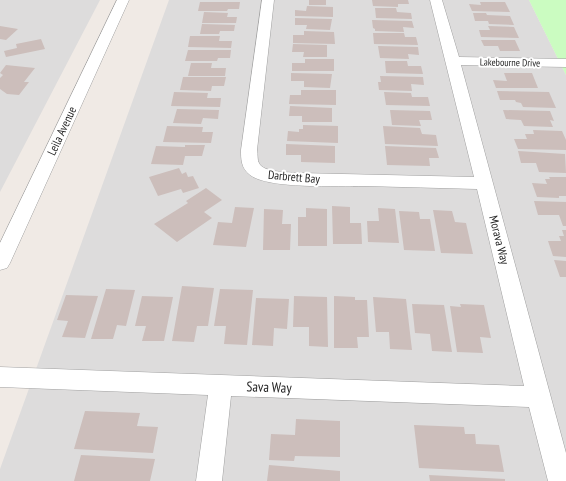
<svg xmlns="http://www.w3.org/2000/svg" width="566" height="481" viewBox="0 0 566 481" font-family="'PT Sans Narrow',sans-serif">
  <style>
    .residential { fill: #dddcdc }
    .park { fill: #cbfcc1 }
    .building { fill: #ccbebb }
    .lines { fill: none; stroke-linecap: round; stroke-linejoin: round }
    .minor-casing { stroke: #a0a0a0; stroke-width: 1 }
    .minor { fill: #fff; fill-rule: evenodd }
    .labels { text-anchor: middle; stroke-width: 4; stroke-linejoin: round; paint-order: stroke }
    .far-street-label { font-size: 10px; fill: #1f1f1f; stroke: #fff }
    .street-label { font-size: 12px; fill: #1f1f1f; stroke: #fff }
    .near-street-label { font-size: 14px; fill: #1f1f1f; stroke: #fff }
  </style>
  <rect width="100%" height="100%" fill="#f0eae5"/>
  <!-- residential -->
  <path class="residential" d="M0,0h100l-100,192z
    M169,0h360l37,75v406h-566v-12z"/>
  <!-- park -->
  <path class="park" d="M529,0h37v75l-4,-8z"/>
  <!-- building -->
  <path class="building" d="M309,0h17v5h-17z
    M372,0h36l1,4h-11v3l-25,-1z
    M200,2h40l-1,7h-11l-1,2h-29z
    M480,2h25l5,10 -38,-1 -3,-7 12,1z
    M307,6l26,1v10l-38,-1v-6l11,1z
    M375,8h21l1,4 14,1 1,6 -36,-1z
    M204,12l24,1 -1,4h10l-1,6h-34z
    M473,13h13l1,2 23,1 4,9 -25,-1 -1,-3h-13z
    M295,18l37,1 -2,11 -24,-1 1,-4h-12z
    M372,20l40,1 2,7 -11,-1 1,5 -29,-1v-2l-2,-1z
    M202,24l33,1 -1,6h-14l-1,3h-19z
    M0,26l18,3 -12,11 -6,-1z
    M488,26l26,1 5,11 -38,-1 -2,-7h11z
    M304,31l30,1 1,12 -42,-1v-8h11z
    M373,33h31l1,4h11l2,8 -44,-1z
    M190,36h30l-1,5h13l-1,7 -43,-1z
    M41,39l4,10 -39,8 -2,-6 13,-3 -1,-4z
    M481,40h34l5,11h-20l-2,-5h-14z
    M293,44l34,1v12h-24l1,-5h-12z
    M378,46l40,1 1,8 -11,-1 1,5 -29,-1z
    M188,50h43l-1,8h-12l-1,3h-32z
    M305,59h29v12h-42v-8h13z
    M385,61h22l1,5h13l2,8 -37,-1z
    M191,63h21l-1,5h15l-1,8h-37z
    M6,65l29,3 -11,14h5l-10,13 -12,-1 -7,-5v-11l3,-3 -3,-2z
    M291,73l41,1 -2,14 -26,-1v-6h-13z
    M504,73h28l6,15h-42l-3,-8 14,1z
    M380,76l43,1 1,8 -13,-1 1,7 -33,-1 -1,-8h3z
    M183,77h43l-2,9h-12l-1,5 -31,-1z
    M301,90h35v15l-47,-1 1,-9h11z
    M497,91l52,1 7,16 -33,-1 -2,-4 -5,-1 -1,-2h-15z
    M174,92l34,1 -1,5h14l-1,9 -49,-1z
    M384,92l27,1 1,4h16l2,9 -44,-1z
    M290,106l42,2v14h-30v-6h-13z
    M177,109l42,1 -1,9 -15,-1 -2,6 -28,-1z
    M390,110l40,1 2,9h-13l2,6 -29,-1z
    M503,110l47,1 4,10 -4,-1 3,7 -29,-1 -3,-6 -15,-1z
    M303,125l35,1v17l-51,-2 1,-10 11,1v-3h4z
    M167,126l36,1 -1,5h11l-2,11 -48,-1z
    M383,126l37,2 2,6 14,1 2,11 -53,-2z
    M533,130l29,1 4,9v10l-48,-1 -4,-10h13l-2,-5h9z
    M286,144l49,2v17l-34,-1v-7h-15z
    M185,145h20l-3,11h-17l-2,9 -32,-1 5,-18 29,1z
    M385,146l51,2 3,10h-10l1,8 -43,-1z
    M518,151l47,3 1,19 -27,-1 -3,-9h-15z
    M179,168l3,6 4,-2 2,5 5,-1 6,12 -16,5 -2,-4 -23,7 -9,-19z
    M549,177h17v19h-7v2l-22,-1 -5,-14 15,1 -2,-5h5z
    M206,188l16,12 -18,12 8,6 -35,24 -23,-18 34,-21 -2,-2z
    M534,201l32,1v24h-3l-4,-11h-21z
    M332,206l18,1v16h11l1,21h-29z
    M235,207l19,1 -8,39 -33,-2 5,-23 14,1z
    M306,208l21,1v37h-29v-29h8z
    M378,208l17,1 4,34 -31,-1 -1,-21h12z
    M264,209l19,1 -1,14h9l-1,26h-27z
    M433,210l19,1 3,11 11,1 7,31 -32,-1z
    M399,211l20,1 1,7h10l5,32 -31,-1z
    M562,230h4v27l-13,-1 -5,-15h13l-2,-5h5z
    M554,260l12,1v16h-6z
    M182,286l32,2 -6,38h-11l-3,16 -22,-1z
    M106,289l29,1 -9,36 -9,-1 -4,14h-22z
    M220,289l33,1 -6,55 -23,-1 2,-18h-12z
    M66,295l32,1 -13,42 -23,-1 6,-16 -11,-1z
    M142,296l31,1 -9,44h-22l4,-15h-11z
    M294,296l33,1 1,50 -19,-1v-19h-16z
    M334,296l21,1v3h12l2,37h-12l1,11h-24z
    M373,297l33,2 6,51 -22,-1 -1,-17h-13z
    M256,298l33,1 -2,30 -13,-1 -1,18 -21,-1z
    M412,304l32,1 8,47 -20,-1 -2,-17 -15,-1z
    M460,304l24,1 7,33 -11,-1 3,16 -26,-1 -7,-46 11,1z
    M85,411l55,2 -3,13 21,1 -5,26 -79,-4z
    M296,419l44,2v36l-45,-1 -1,5 -25,-1 2,-26 24,1z
    M414,425l50,2 1,7h10l1,10 23,1 5,27 -85,-4z
    M81,455l74,4 -5,22h-76z
    M269,465l71,6v10h-73z
    M429,475l76,4v2h-75z"/>
  <g class="lines">
    <defs>
      <path id="minor" d="M117,0h12l-119,263 -3,5 -7,2v-27z
        M262,0h12l-17,150c1,4 0,10 2,13 4,10 31,9 40,10l175,4 -44,-177h12l17,57 107,2v8l-105,-2 105,388v28h-18l-19,-74 -298,-11 -9,85h-26l12,-86 -208,-8v-20l524,19 -47,-197c-37,-1 -75,-2 -113,-3 -25,0 -96,3 -114,-11 -9,-7 -9,-16 -9,-25z"/>
    </defs>
    <!-- minor casing -->
    <use href="#minor" class="minor-casing"/>
    <!-- minor -->
    <use href="#minor" class="minor"/>
  </g>
  <g class="labels">
    <!-- far-street labels -->
    <g class="far-street-label">
      <text transform="translate(510 62) rotate(1)" y="4">Lakebourne Drive</text>
    </g>
    <!-- street labels -->
    <g class="street-label">
      <text transform="translate(62 131) rotate(-65)" y="4">Leila Avenue</text>
      <text transform="translate(294 177) rotate(5)" y="4">Darbrett Bay</text>
      <text transform="translate(499 240) rotate(76)" y="4">Morava Way</text>
    </g>
    <!-- near-street labels -->
    <g class="near-street-label">
      <text transform="translate(269 387) rotate(2)" y="5">Sava Way</text>
    </g>
  </g>
</svg>
